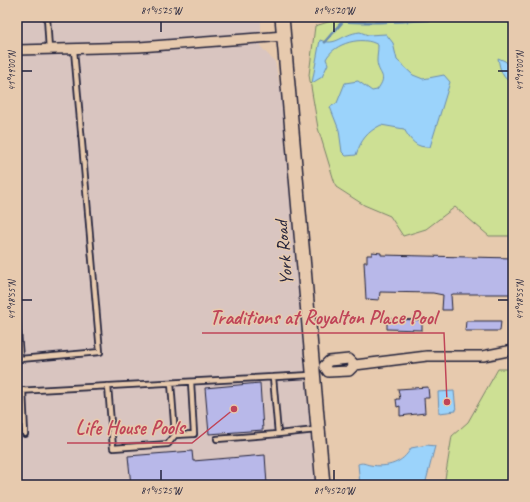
<svg xmlns="http://www.w3.org/2000/svg" width="530" height="502" viewBox="0 0 530 502" font-family="Caveat,sans-serif">
  <style>
    .built { fill: #d9c5c0 }
    .green { fill: #cde094; stroke: #788168 }
    .water { fill: #9bd3fb; stroke: #6b8cae }
    .lines { fill: none; stroke-linecap: round; stroke-linejoin: round }
    .stream { stroke: #6b8cae; stroke-width: 3 }
    .building { fill: #b8b8e9; stroke: #22223b }
    .lane-casing { stroke: #22223b; stroke-width: 8 }
    .street-casing { stroke: #22223b; stroke-width: 12 }
    .secondary-casing { stroke: #22223b; stroke-width: 16 }
    .lane { stroke: #e7caae; stroke-width: 4.5 }
    .street { stroke: #e7caae; stroke-width: 9 }
    .secondary { stroke: #e7caae; stroke-width: 13 }
    .ticks { fill: none; stroke: #22223b; stroke-width: 1.5 }
    .labels { text-anchor: middle; stroke-width: 3; stroke-linejoin: round; paint-order: stroke }
    .street-label { font-size: 19px; fill: #22223b; stroke: #e7caae }
    .leader { fill: none; stroke: #c04558; stroke-width: 1.5 }
    .callout-dot { fill: #c04558; stroke: #e7caae; stroke-width: 1.5 }
    .callout-label { font-size: 20px; text-anchor: middle; font-weight: bold; fill: #c04558; stroke: #e7caae; stroke-width: 3; stroke-linejoin: round; paint-order: stroke }
    .neatline { fill: none; stroke: #22223b; stroke-width: 1.5 }
    .ticks-label { font-size: 10px; text-anchor: middle; fill: #22223b }
  </style>
  <rect width="100%" height="100%" fill="#e7caae"/>
  <filter id="ink" filterUnits="userSpaceOnUse"><feTurbulence type="fractalNoise" baseFrequency=".025" numOctaves="2"/><feDisplacementMap in="SourceGraphic" scale="8" xChannelSelector="R" yChannelSelector="G"/><feConvolveMatrix kernelMatrix="1 2 1 2 8 2 1 2 1" color-interpolation-filters="sRGB"/></filter>
  <g filter="url(#ink)">
    <!-- built -->
    <path class="built" d="M17,17h244v30l14,15 8,40 25,266 8,117h-299z"/>
    <!-- green -->
    <path class="green" d="M345,17h168v219h-24l-34,-29 -29,22 -23,7 -13,-20 -26,-11 -28,-18 -18,-59 -9,-53 6,-49z
      M498,369h15v116h-69l8,-49 16,-14z"/>
    <!-- water -->
    <path class="water" d="M360,32l8,3 18,-1 7,9 4,17 16,15 10,4 21,-4 6,7 -20,65c-14,1 -19,-6 -26,-18l-23,-4c-14,7 -20,15 -25,30l-10,1 -4,-4 -3,-22 -9,-23 7,-4 8,-20 13,-2 14,10 5,-1c12,-16 1,-14 0,-29 0,-5 1,-10 1,-16 -15,-10 -44,-2 -52,14l2,5 -6,13 -10,6 8,-43c17,7 21,-6 40,-8z
      M498,58l7,3 8,8v15c-11,-6 -13,-14 -15,-26z
      M454,391l2,20 -17,2 -1,-21z
      M427,445l8,1 -10,39h-65l-2,-21c5,-2 7,0 12,1 18,3 33,-2 41,-17z"/>
    <g class="lines">
      <!-- stream -->
      <path class="stream" d="M325,42l18,-21c34,3 68,-1 102,-2 12,0 21,1 33,-2"/>
    </g>
    <!-- building -->
    <path class="building" d="M372,252l9,1v2l132,3v36h-60l-2,1 1,15h-10l1,-15 -10,-2 -53,-1 -1,8 -13,-1 -2,-37h3v-7h5z
      M387,319l35,1v10l-35,-1z
      M466,321h35l-1,10h-35z
      M260,383l3,47 -54,4 -4,-46z
      M428,387l1,11h-5l1,15 -25,3v-10l-3,1 -1,-8h4l-2,-10z
      M192,451l1,10 72,-6 2,30h-136l-3,-29z"/>
    <g class="lines">
      <defs>
        <path id="lane" d="M47,17l2,33
          M17,317l3,42 80,-7 -26,-302
          M273,377l5,57 38,-4
          M108,386l5,62 55,-4 7,-9 -4,-52
          M23,390l2,44
          M17,391l294,-16
          M175,435l19,-1 -3,-52
          M217,439l61,-5"/>
        <path id="street" d="M17,50l122,-3 145,-11
          M355,365l-6,-6 -20,2 -5,5 4,6 21,-1 6,-6 72,-9h56l30,-6"/>
        <path id="secondary" d="M282,17l41,468"/>
      </defs>
      <!-- lane casing -->
      <use href="#lane" class="lane-casing"/>
      <!-- street casing -->
      <use href="#street" class="street-casing"/>
      <!-- secondary casing -->
      <use href="#secondary" class="secondary-casing"/>
      <!-- lane -->
      <use href="#lane" class="lane"/>
      <!-- street -->
      <use href="#street" class="street"/>
      <!-- secondary -->
      <use href="#secondary" class="secondary"/>
    </g>
  </g>
  <!-- ticks -->
  <path class="ticks" d="M161,22v10M334,22v10M22,71h10M498,71h10M22,300h10M498,300h10M161,470v10M334,470v10"/>
  <g class="labels">
    <!-- street labels -->
    <g class="street-label">
      <text transform="translate(283 253) rotate(-95)" y="7">York Road</text>
    </g>
  </g>
  <!-- callouts -->
  <path class="leader" d="M447 402L444 333H202M234 409L192 443H67"/>
  <g class="callout-dot">
    <circle cx="447" cy="402" r="4"/>
    <circle cx="234" cy="409" r="4"/>
  </g>
  <g class="callout-label">
    <text x="323" y="324">Traditions at Royalton Place Pool</text>
    <text x="130" y="434">Life House Pools</text>
  </g>
  <!-- margin -->
  <rect width="530" height="502" fill="none" stroke="#e7caae" stroke-width="44"/>
  <rect x="22" y="22" width="486" height="458" class="neatline"/>
  <g class="ticks-label">
    <text x="161" y="14">81°45'25"W</text>
    <text x="334" y="14">81°45'20"W</text>
    <text transform="translate(11 71) rotate(-90)" y="4">41°19'00"N</text>
    <text transform="translate(519 71) rotate(-90)" y="4">41°19'00"N</text>
    <text transform="translate(11 300) rotate(-90)" y="4">41°18'55"N</text>
    <text transform="translate(519 300) rotate(-90)" y="4">41°18'55"N</text>
    <text x="161" y="494">81°45'25"W</text>
    <text x="334" y="494">81°45'20"W</text>
  </g>
</svg>
